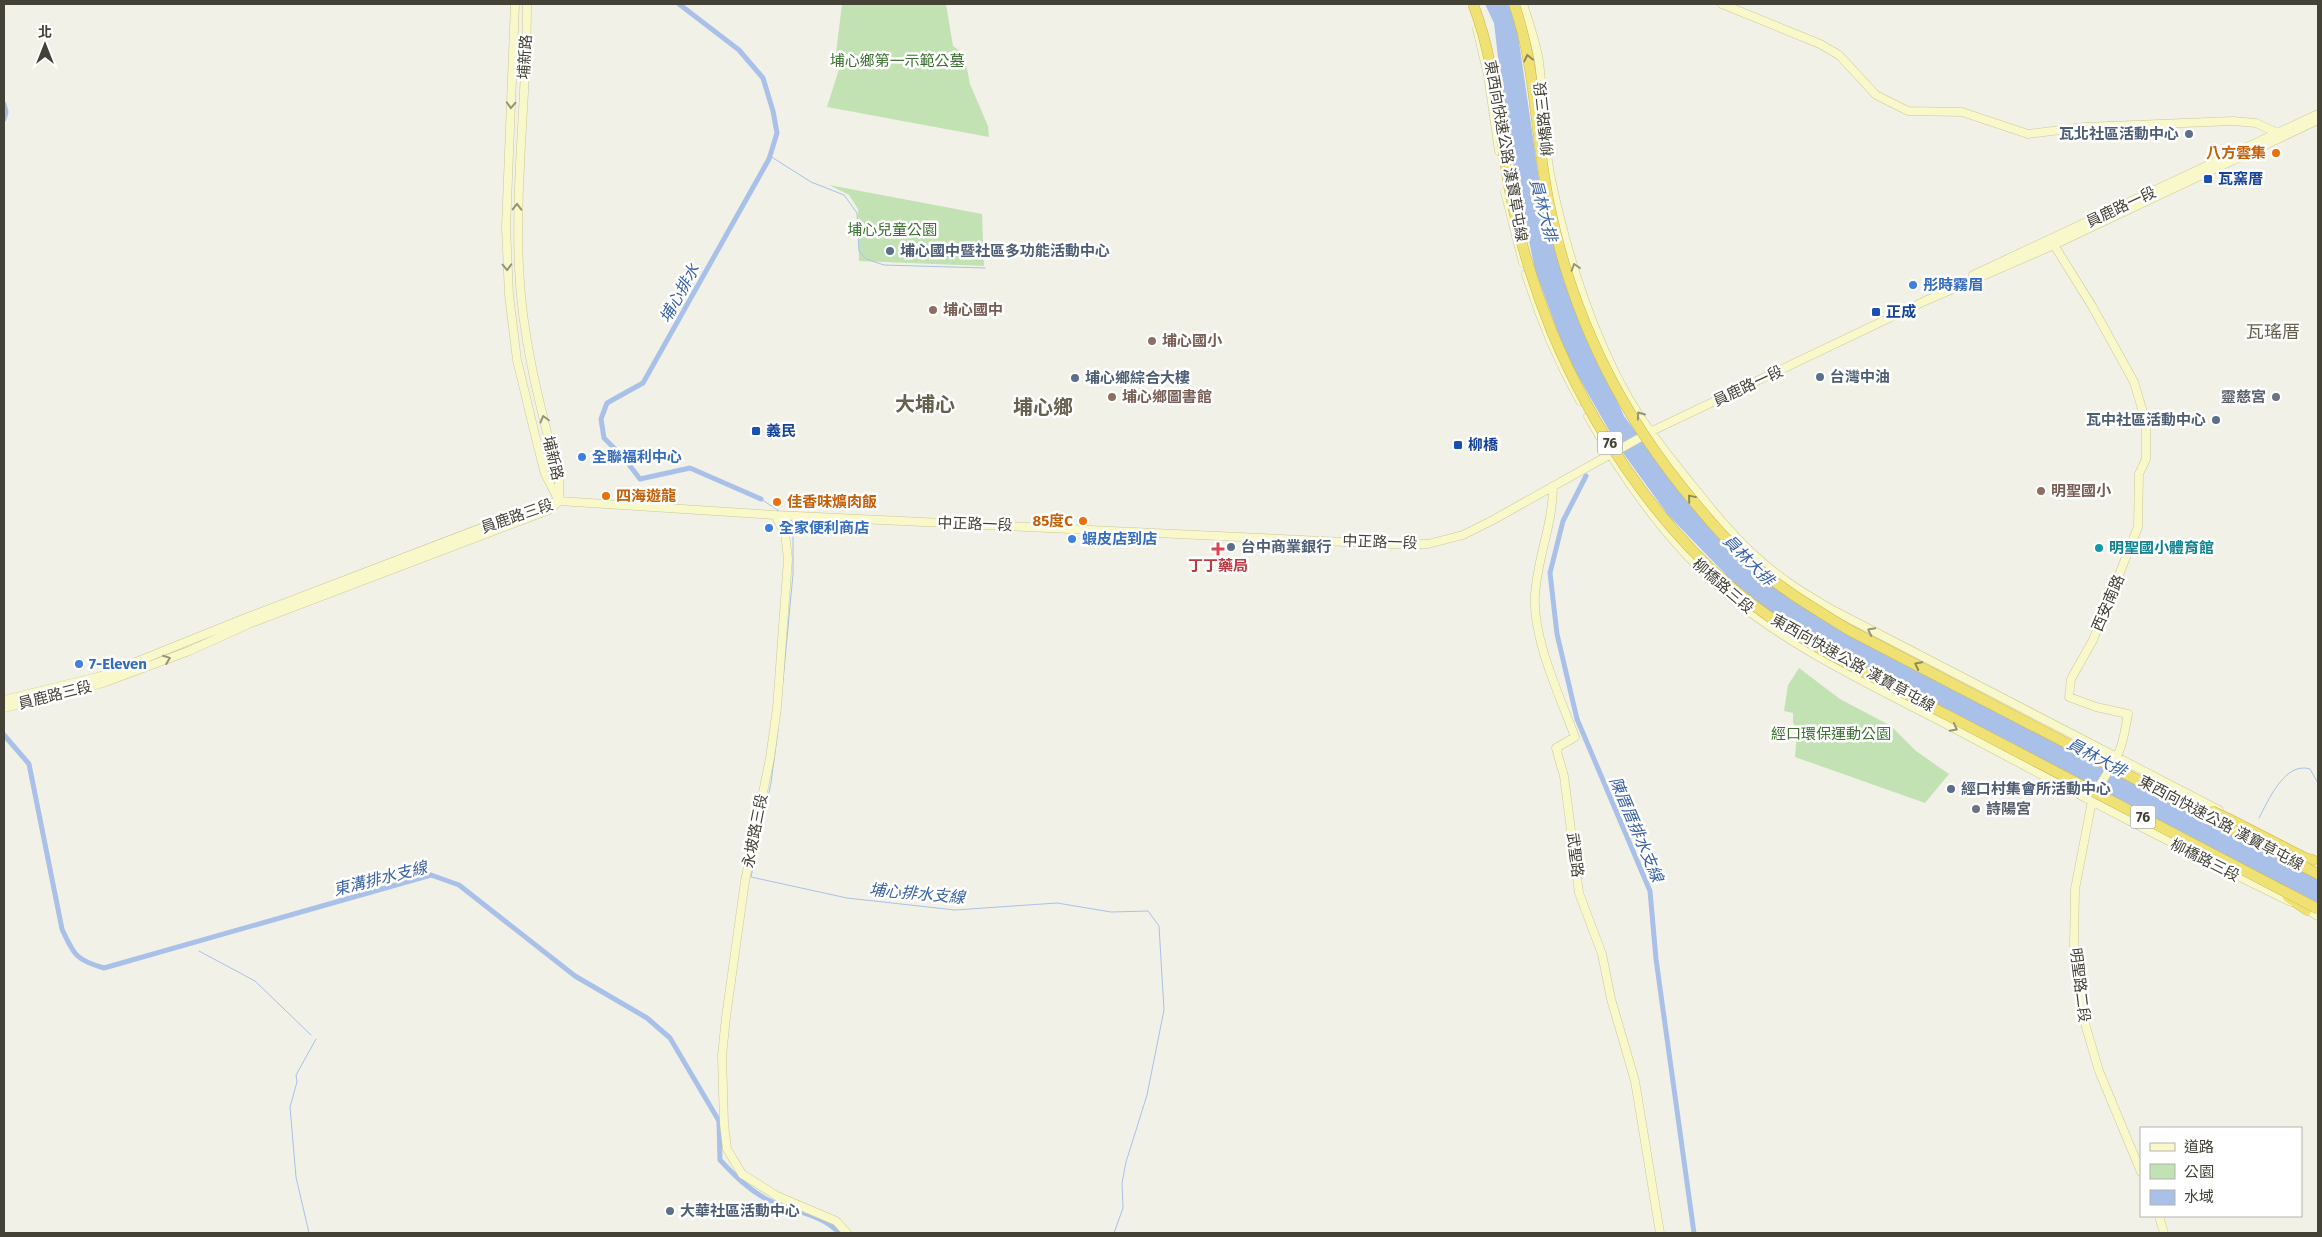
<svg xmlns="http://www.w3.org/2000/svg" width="2322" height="1237" viewBox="0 0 2322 1237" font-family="'Fira Sans','Noto Sans TC',sans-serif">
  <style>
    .green { fill: #c3e2b4 }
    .water { fill: #a9c1e9 }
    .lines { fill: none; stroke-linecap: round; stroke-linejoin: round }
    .stream { stroke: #a9c1e9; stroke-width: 1 }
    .canal { stroke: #a9c1e9; stroke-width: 5 }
    .secondary-casing { stroke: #cac899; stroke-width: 9 }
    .highway-casing { stroke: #ceb845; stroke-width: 11 }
    .secondary { stroke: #f9f8ca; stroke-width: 8 }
    .highway { stroke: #f0e174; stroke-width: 10 }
    .highway-bridge-casing { stroke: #ceb845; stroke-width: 11; stroke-linecap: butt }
    .highway-bridge { stroke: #f0e174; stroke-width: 10 }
    .oneway { stroke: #918a52 }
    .oneway2 { stroke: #959479 }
    .service-dot { fill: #5c6f8a; stroke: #fff; stroke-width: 2 }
    .food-dot { fill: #e8710a; stroke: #fff; stroke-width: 2 }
    .transit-dot { fill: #1a4fb4; stroke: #fff; stroke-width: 2 }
    .shop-dot { fill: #3f7fe0; stroke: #fff; stroke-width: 2 }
    .education-dot { fill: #8d6e63; stroke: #fff; stroke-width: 2 }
    .worship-dot { fill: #6b7280; stroke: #fff; stroke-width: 2 }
    .culture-dot { fill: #0f9aa8; stroke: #fff; stroke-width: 2 }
    .health-dot { fill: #e0444e; stroke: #fff; stroke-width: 2 }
    .labels { text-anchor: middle; stroke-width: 5; stroke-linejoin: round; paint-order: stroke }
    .shield { fill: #fff; stroke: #7c7b73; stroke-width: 1 }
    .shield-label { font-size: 14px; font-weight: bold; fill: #444237 }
    .street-label { font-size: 15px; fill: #444237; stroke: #fff }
    .park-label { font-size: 15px; fill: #3b7030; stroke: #fff }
    .service-label { font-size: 15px; font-weight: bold; fill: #4e5e75; stroke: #fff; text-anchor: start }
    .food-label { font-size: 15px; font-weight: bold; fill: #c56008; stroke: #fff; text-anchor: end }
    .transit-label { font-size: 15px; font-weight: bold; fill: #164399; stroke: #fff; text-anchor: start }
    .shop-label { font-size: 15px; font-weight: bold; fill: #366cbe; stroke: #fff; text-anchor: start }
    .education-label { font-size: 15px; font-weight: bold; fill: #785e54; stroke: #fff; text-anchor: start }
    .worship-label { font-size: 15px; font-weight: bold; fill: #5b616d; stroke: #fff; text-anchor: end }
    .culture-label { font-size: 15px; font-weight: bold; fill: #0d838f; stroke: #fff; text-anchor: start }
    .health-label { font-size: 15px; font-weight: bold; fill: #be3a42; stroke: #fff }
    .water-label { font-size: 16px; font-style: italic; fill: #3a62a6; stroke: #fff }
    .quarter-label { font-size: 18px; fill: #66624f; stroke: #fff }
    .district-label { font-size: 20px; font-weight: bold; fill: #66624f; stroke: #fff }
  </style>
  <rect width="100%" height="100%" fill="#f2f1e7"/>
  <!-- green -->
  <path class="green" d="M842,4h104l7,42 11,8 6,30 18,42 1,11 -162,-30 13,-41 -4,-13z
    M829,185l153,29 2,52 -125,-5 -1,-52 -9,-14z
    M1799,668l41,31 51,27 25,25 33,23 -24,29 -130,-46 2,-25 -4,-10v-9l-9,-2 4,-26z"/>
  <!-- water -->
  <path class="water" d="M1485,4h24l7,17 23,158 25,102 60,135 76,101 48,52 72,47 498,262v28l-494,-260 -55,-35 -36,-29 -65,-67 -50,-69 -51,-89 -32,-87 -28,-136 -13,-111z"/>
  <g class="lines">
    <!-- stream -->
    <path class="stream" d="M770,156l41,26 33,13 13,18 2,38 7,8 18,6 101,3
      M761,499l18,12
      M783,681l10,-107v-52l-3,-3
      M778,730l-7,53 -20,94 96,21 108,12 102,-7 54,9 37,-1 11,15 5,84 -17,85 -21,67 -4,21 1,25 -9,25
      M2259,818c9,-17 26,-57 51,-49l8,14
      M189,943l2,2
      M199,951l56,30 56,54
      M309,1233l-13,-56 -6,-70 7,-25 -1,-7 20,-36"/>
    <!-- canal -->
    <path class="canal" d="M679,4l60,46 24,28 10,33 4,22 -8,26 -126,224 -36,20 -6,16 3,19 20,20 16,21 50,-11 71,31
      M4,104l2,8 -2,7
      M1586,476l-23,45 -13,52 7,61 20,85 73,172 6,68 38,274
      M4,735l25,29 33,165c12,26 14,31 42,39l327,-93 28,10 116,91 72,42 23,20 49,83 1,39c15,16 29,30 48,40 23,11 54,14 71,33"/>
    <defs>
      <path id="secondary" d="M515,4l-9,223 3,68 8,65 21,87 7,27 14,27
        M527,4c0,88 -12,176 -8,264 3,72 22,142 40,211v20
        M1523,4c6,19 13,38 16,58 5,39 4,78 12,117 16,75 40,153 78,220 19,32 44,63 68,92 24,31 52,63 84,86 15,12 32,21 48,31l390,202
        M1722,4l98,40 19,11 37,40 32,16 54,1 66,22 57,-7 148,-6 23,2 28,13
        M1477,29l11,46 11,76
        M1505,192l18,71
        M2054,245l38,61 42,76 12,40v37l-7,15 -1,53 -45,113 -22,39 -2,18 27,10 32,7c-3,14 -4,29 -11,42 -7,16 -19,28 -25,45l-17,88 -1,56 7,65 18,61 42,101
        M1526,274c14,45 31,86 54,127
        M1973,275l345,-161
        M1588,416c36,65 82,129 139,178 69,58 155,96 234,138 109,58 218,116 330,170
        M1553,486c0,39 -16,72 -18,109 -3,42 25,102 40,142l-19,11 8,28 15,117 23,61 9,45 24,82 25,152
        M775,515l10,18 3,26 -11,149 -7,50 -25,123 -19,136 -4,39 2,68 3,25 15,25 35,22 59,25 11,12
        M4,700l97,-24 147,-59 288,-110 23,-6 216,14 612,29h41l35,-9 30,-15 159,-89 273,-130 129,-56 264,-125
        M4,708l99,-25 86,-32 62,-28 298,-113 9,-8
        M2304,908l14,8
        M2159,1216l5,17"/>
      <path id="highway" d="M2229,819l76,39 8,2
        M2288,897l19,13"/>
    </defs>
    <!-- secondary casing -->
    <use href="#secondary" class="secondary-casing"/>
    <!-- highway casing -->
    <use href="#highway" class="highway-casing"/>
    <!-- secondary -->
    <use href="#secondary" class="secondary"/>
    <!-- highway -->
    <use href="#highway" class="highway"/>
    <defs>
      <path id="highway-bridge" d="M1473,4c23,59 25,121 36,182 9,50 24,99 43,146 40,95 100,187 178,254 64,56 143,90 217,129 123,65 248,129 371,194
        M1514,4c23,65 21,137 36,204 23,110 73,210 145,295 18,22 38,45 60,63 29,25 62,44 94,64l469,244
        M2212,811l17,8"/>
    </defs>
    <!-- highway-bridge casing -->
    <use href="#highway-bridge" class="highway-bridge-casing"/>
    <!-- highway-bridge -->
    <use href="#highway-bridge" class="highway-bridge"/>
  </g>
  <!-- one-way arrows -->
  <defs><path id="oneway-chevron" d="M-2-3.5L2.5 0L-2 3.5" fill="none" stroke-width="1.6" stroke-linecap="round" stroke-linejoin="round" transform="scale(1.25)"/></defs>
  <g class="oneway">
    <use href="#oneway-chevron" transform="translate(1528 58) rotate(-102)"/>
    <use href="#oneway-chevron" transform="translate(1691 498) rotate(-130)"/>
    <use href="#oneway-chevron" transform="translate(1918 665) rotate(-153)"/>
  </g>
  <g class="oneway2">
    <use href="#oneway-chevron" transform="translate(511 105) rotate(93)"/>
    <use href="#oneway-chevron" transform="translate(517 207) rotate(-89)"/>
    <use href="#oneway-chevron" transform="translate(507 267) rotate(88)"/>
    <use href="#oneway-chevron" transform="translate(1575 267) rotate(-108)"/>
    <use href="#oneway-chevron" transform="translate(1640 415) rotate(-125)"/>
    <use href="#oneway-chevron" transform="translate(544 419) rotate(-105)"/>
    <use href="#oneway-chevron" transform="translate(1871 631) rotate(-153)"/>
    <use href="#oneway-chevron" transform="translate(167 659) rotate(-21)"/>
    <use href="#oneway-chevron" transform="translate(1954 728) rotate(28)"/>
  </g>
  <!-- markers -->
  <g class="service-dot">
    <circle cx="2189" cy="134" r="5"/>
    <circle cx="890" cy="251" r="5"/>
    <circle cx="1820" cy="377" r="5"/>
    <circle cx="1075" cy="378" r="5"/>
    <circle cx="2216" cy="420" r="5"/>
    <circle cx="1231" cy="547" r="5"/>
    <circle cx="1951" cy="789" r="5"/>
    <circle cx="670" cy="1211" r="5"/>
  </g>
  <g class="food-dot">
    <circle cx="2276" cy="153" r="5"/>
    <circle cx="606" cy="496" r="5"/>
    <circle cx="777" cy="502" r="5"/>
    <circle cx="1083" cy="521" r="5"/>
  </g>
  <g class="transit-dot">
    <rect x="2203" y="174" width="10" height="10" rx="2.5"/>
    <rect x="1871" y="307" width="10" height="10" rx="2.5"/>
    <rect x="751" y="426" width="10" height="10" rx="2.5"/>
    <rect x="1453" y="440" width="10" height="10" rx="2.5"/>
  </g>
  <g class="shop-dot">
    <circle cx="1913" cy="285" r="5"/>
    <circle cx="582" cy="457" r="5"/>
    <circle cx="769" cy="528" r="5"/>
    <circle cx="1072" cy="539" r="5"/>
    <circle cx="79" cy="664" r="5"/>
  </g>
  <g class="education-dot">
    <circle cx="933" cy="310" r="5"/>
    <circle cx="1152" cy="341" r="5"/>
    <circle cx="1112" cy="397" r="5"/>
    <circle cx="2041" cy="491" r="5"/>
  </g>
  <g class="worship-dot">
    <circle cx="2276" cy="397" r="5"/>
    <circle cx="1976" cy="809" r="5"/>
  </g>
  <circle class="culture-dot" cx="2099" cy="548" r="5"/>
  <path class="health-dot" d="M1215.5 541.5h5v5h5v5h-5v5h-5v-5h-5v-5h5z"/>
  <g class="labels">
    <!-- shield labels -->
    <g class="shield">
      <rect x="1597.5" y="431.5" width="25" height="23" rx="4"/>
      <rect x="2130.5" y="805.5" width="25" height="23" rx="4"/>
    </g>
    <g class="shield-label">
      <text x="1610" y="448">76</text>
      <text x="2143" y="822">76</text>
    </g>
    <!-- street labels -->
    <g class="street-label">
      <text transform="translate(525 57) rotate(-87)" y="5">埔新路</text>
      <text transform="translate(1544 119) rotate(-96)" y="5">柳橋路三段</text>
      <text transform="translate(1506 151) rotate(80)" y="5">東西向快速公路 漢寶草屯線</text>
      <text transform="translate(2121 207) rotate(-25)" y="5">員鹿路一段</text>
      <text transform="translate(1748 386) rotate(-25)" y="5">員鹿路一段</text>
      <text transform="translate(553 458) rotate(77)" y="5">埔新路</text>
      <text transform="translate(517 516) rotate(-19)" y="5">員鹿路三段</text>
      <text transform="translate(975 524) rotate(2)" y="5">中正路一段</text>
      <text transform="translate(1380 542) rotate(2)" y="5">中正路一段</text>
      <text transform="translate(1723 586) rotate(41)" y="5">柳橋路三段</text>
      <text transform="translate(2108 603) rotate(-67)" y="5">西安南路</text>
      <text transform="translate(1853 663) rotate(29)" y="5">東西向快速公路 漢寶草屯線</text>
      <text transform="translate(55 695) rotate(-14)" y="5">員鹿路三段</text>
      <text transform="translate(2221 823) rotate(28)" y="5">東西向快速公路 漢寶草屯線</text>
      <text transform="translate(755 831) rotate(-79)" y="5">永坡路三段</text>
      <text transform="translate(1575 855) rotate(83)" y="5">武聖路</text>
      <text transform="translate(2205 860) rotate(27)" y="5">柳橋路三段</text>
      <text transform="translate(2080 985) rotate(83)" y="5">明聖路二段</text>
    </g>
    <!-- park labels -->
    <g class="park-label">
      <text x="897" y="66">埔心鄉第一示範公墓</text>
      <text x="892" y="235">埔心兒童公園</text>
      <text x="1831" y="739">經口環保運動公園</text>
    </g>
    <!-- service labels -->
    <g class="service-label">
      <text x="2179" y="139" text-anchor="end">瓦北社區活動中心</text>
      <text x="900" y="256">埔心國中暨社區多功能活動中心</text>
      <text x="1830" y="382">台灣中油</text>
      <text x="1085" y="383">埔心鄉綜合大樓</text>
      <text x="2206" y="425" text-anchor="end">瓦中社區活動中心</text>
      <text x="1241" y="552">台中商業銀行</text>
      <text x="1961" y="794">經口村集會所活動中心</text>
      <text x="680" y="1216">大華社區活動中心</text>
    </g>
    <!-- food labels -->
    <g class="food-label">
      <text x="2266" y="158">八方雲集</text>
      <text x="616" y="501" text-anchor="start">四海遊龍</text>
      <text x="787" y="507" text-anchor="start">佳香味爌肉飯</text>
      <text x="1073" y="526">85度C</text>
    </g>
    <!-- transit labels -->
    <g class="transit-label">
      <text x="2218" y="184">瓦窯厝</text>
      <text x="1886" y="317">正成</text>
      <text x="766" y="436">義民</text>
      <text x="1468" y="450">柳橋</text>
    </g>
    <!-- shop labels -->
    <g class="shop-label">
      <text x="1923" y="290">彤時霧眉</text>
      <text x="592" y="462">全聯福利中心</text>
      <text x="779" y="533">全家便利商店</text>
      <text x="1082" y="544">蝦皮店到店</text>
      <text x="89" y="669">7-Eleven</text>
    </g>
    <!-- education labels -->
    <g class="education-label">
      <text x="943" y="315">埔心國中</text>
      <text x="1162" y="346">埔心國小</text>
      <text x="1122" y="402">埔心鄉圖書館</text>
      <text x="2051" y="496">明聖國小</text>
    </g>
    <!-- worship labels -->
    <g class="worship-label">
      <text x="2266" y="402">靈慈宮</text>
      <text x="1986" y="814" text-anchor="start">詩陽宮</text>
    </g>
    <!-- culture labels -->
    <g class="culture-label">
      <text x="2109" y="553">明聖國小體育館</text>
    </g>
    <!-- health labels -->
    <g class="health-label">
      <text x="1218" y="571">丁丁藥局</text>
    </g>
    <!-- water labels -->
    <g class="water-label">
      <text transform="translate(1544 210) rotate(75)" y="6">員林大排</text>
      <text transform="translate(679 293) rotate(-61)" y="6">埔心排水</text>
      <text transform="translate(1749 560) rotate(45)" y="6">員林大排</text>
      <text transform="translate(2097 757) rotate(28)" y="6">員林大排</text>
      <text transform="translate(1637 829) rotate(67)" y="6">陳厝厝排水支線</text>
      <text transform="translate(380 878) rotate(-14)" y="6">東溝排水支線</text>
      <text transform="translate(917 893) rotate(5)" y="6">埔心排水支線</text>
    </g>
    <!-- quarter labels -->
    <g class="quarter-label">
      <text x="2273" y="338">瓦瑤厝</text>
    </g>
    <!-- district labels -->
    <g class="district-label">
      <text x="925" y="411">大埔心</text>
      <text x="1043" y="414">埔心鄉</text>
    </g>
  </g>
  <!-- border -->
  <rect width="2322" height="1237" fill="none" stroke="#444237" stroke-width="10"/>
  <!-- legend -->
  <rect x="2140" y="1127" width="162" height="90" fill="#ffffff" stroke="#b4b3af"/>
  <rect x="2150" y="1143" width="25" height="8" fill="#f9f8ca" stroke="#b4b3af"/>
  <text x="2184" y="1152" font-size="15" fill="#444237">道路</text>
  <rect x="2150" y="1164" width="25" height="15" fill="#c3e2b4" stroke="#b4b3af"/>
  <text x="2184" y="1177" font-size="15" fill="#444237">公園</text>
  <rect x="2150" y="1190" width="25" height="15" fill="#a9c1e9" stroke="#b4b3af"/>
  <text x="2184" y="1202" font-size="15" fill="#444237">水域</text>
  <!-- north arrow -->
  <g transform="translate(45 45)" stroke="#ffffff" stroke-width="4" paint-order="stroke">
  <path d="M0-4L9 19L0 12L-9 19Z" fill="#444237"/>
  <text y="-8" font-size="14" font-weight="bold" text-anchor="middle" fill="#444237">北</text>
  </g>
</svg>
